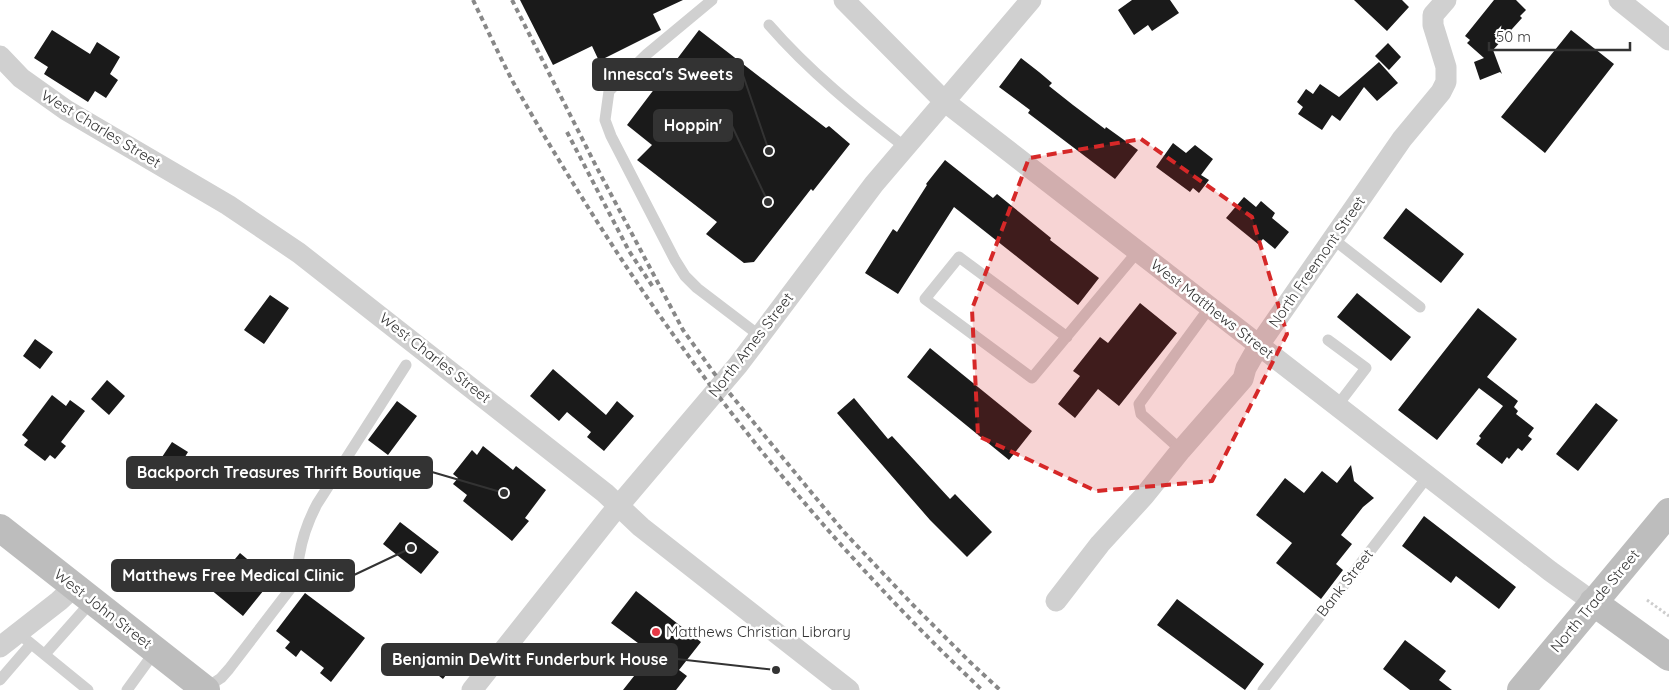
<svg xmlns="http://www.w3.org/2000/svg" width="1669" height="690" viewBox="0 0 1669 690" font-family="Quicksand,sans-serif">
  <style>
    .building { fill: #1a1a1a }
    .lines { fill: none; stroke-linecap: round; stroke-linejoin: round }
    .path { stroke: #cdcdcd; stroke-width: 3; stroke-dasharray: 2.5 2.5; stroke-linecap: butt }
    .lane { stroke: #d0d0d0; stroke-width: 11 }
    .street { stroke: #d0d0d0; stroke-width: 21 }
    .secondary { stroke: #bdbdbd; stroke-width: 28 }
    .rail { stroke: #888; stroke-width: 4; stroke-dasharray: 5 4; stroke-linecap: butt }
    .marked { fill: #d62828; fill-opacity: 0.2; stroke: #d62828; stroke-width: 4; stroke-dasharray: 10 6; stroke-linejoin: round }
    .poi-dot { fill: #e63946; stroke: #fff; stroke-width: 2 }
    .labels { text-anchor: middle; stroke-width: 5; stroke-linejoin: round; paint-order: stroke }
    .street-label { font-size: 15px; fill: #333; stroke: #fff }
    .poi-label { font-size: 15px; fill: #333; stroke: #fff; text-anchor: start }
    .leader { fill: none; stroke: #333; stroke-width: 2 }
    .callout-dot { fill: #333; stroke: #fff; stroke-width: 2 }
    .callout { fill: #333; stroke: #333; stroke-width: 2 }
    .callout-label { font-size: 16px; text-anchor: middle; font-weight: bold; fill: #fff }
  </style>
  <rect width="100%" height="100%" fill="#fff"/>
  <!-- building -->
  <path class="building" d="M520,0h163l-30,14 8,16 -62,31 -7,-15 -39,19z
    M1132,0h38l9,13 -27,18 -4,-6 -14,10 -16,-25z
    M1354,0h48l7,7 -22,24z
    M1494,0h22l10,10 -6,6 2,2 -29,32 9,24 -2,-2 -20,8 -6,-18 10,-4 -17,-15 3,-3 -5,-4z
    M52,30l38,24 7,-12 23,15 -10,17 8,6 -12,18 -11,-7 -7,11 -44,-28 4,-7 -14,-9z
    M699,30l127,98 3,-2 21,18 -37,47 -2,-2 -57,73 -10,1 -38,-29 11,-12 -80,-62 15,-15 -25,-20z
    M1571,30l43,34 -69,89 -44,-36z
    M1388,43l13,14 -12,13 -14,-14z
    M1021,58l18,14 13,11 -3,3 24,19 32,24 1,-2 32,23 -23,29 -87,-66 2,-3 -31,-23z
    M1379,62l19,21 -21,18 -13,-14 -24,34 -8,-6 -10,15 -24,-16 5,-7 -6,-5 9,-13 7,5 7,-10 19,13z
    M1173,143l13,10 9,-8 18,14 -12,16 8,5 -10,13 -6,-5 -3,4 -34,-25z
    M945,160l48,38 4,-4 54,44 -1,2 49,38 -21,27 -124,-98 -56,87 -33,-21 28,-44 4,3 30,-47 -1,-1z
    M1244,197l12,10 5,-6 14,12 -3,5 17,14 -14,17 -12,-10 -5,5 -32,-26z
    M1406,208l58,46 -23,29 -58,-45z
    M1357,293l54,44 -20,24 -54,-44z
    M270,295l19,13 -25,36 -20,-14z
    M1140,303l37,30 -58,73 -21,-17 -23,29 -17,-14 22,-28 -7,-5 27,-34 8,6z
    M1478,308l39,31 -30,38 31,24 -4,6 4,4 -2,3 18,14 -6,8 4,3 -10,12 -4,-3 -9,11 -2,-2 -5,7 -26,-20 5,-6 -2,-2 24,-30 -24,-18 -42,52 -39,-30z
    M35,339l18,13 -13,17 -17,-13z
    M930,348l102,83 -23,29 -102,-83z
    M553,369l53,46 11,-14 17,15 -30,35 -17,-14 4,-5 -24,-20 -8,9 -29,-25z
    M107,380l18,16 -16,19 -18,-16z
    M52,395l14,11 4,-6 15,11 -24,31 5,4 -11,13 -5,-4 -5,6 -21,-16 4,-5 -6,-5z
    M854,398l34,41 4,-3 58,63 5,-5 37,38 -25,25 -37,-37 -93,-107z
    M397,401l20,15 -29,39 -20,-15z
    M1596,403l22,17 -40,51 -22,-17z
    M172,442l16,10 -11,18 -17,-10z
    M483,446l30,24 3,-4 30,24 -21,28 4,3 -17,20 -49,-40 4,-6 -14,-11 5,-6 -5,-4 19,-24 5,5z
    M1351,465l3,16 20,17 -11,9 -22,28 11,9 -16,20 7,6 -22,29 -45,-36 16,-20 -36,-28 29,-37 19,15 18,-22 15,12z
    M1424,516l92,71 -17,22 -43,-33 -5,7 -49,-37z
    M400,522l39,30 -18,22 -38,-30z
    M240,553l32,27 -29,36 -33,-27z
    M636,591l65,51 -22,28 8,6 -11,14h-53l15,-19 -6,-4 14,-18 -35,-26z
    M305,593l60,45 -34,44 -11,-9 4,-5 -23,-18 -5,7 -11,-9 5,-6 -14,-11z
    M1177,599l87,65 -19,26 -88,-65z
    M1405,640l41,31 -7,9 13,10h-42l-27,-21z
    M435,654l17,13 -9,12 -17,-13z"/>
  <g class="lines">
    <!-- path -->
    <path class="path" d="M1647,600l22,16"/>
    <!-- lane -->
    <path class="lane" d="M712,0l-65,54 -38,37 -4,29 6,16 64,124 10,16 12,12 63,48
      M769,25c40,46 88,85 136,122
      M1333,239l87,68
      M1067,337l-108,-80 -34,42 107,79 106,-127
      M1328,340l38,28 -29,38
      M1181,450l-40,-36 -2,-10 71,-97
      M18,633l70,57
      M45,654l47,-53
      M0,680l31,-36
      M204,689l17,-11 8,-9 65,-85c3,-9 4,-18 5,-27 3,-19 9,-36 18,-53l89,-139
      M127,690l29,-40
      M1263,690l165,-214"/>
    <!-- street -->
    <path class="street" d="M844,0l100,101 606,470 43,31
      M1619,0l50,40
      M0,56l21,22 45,32 162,95 71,48 306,240 36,34 208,163
      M1056,601l44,-57 44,-48 37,-46 62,-71 3,-11 13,-23 143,-206 39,-47 5,-10v-15l-13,-42v-10l13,-15
      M0,647l59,-46 15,-14
      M472,690l138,-174 128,-151 136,-181 157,-184"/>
    <!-- secondary -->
    <path class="secondary" d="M0,528l206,162
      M1593,602l76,55
      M1521,690l148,-178"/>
    <!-- rail -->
    <path class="rail" d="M473,0c13,27 26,55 40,82 23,41 48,82 73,122 111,178 244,342 396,486
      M512,0l85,168 86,162 39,54 122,148 69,73 57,57 30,28
      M567,132l62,119 24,36"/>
  </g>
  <!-- marked area -->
  <path class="marked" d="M1141,139l111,78 35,117 -75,147 -116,10 -118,-55 -6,-127 57,-151z"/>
  <!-- markers -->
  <circle class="poi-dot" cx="656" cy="632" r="5"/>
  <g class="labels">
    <!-- street labels -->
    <g class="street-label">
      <text transform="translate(101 129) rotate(31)" y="5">West Charles Street</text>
      <text transform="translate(1317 262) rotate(-55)" y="5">North Freemont Street</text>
      <text transform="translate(1212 309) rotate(38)" y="5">West Matthews Street</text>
      <text transform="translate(751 345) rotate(-52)" y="5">North Ames Street</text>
      <text transform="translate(435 358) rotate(38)" y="5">West Charles Street</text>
      <text transform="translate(1345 583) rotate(-52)" y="5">Bank Street</text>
      <text transform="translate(1595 601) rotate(-50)" y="5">North Trade Street</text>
      <text transform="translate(103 609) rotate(38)" y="5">West John Street</text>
    </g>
    <!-- poi labels -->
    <g class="poi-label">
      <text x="666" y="637">Matthews Christian Library</text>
    </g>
  </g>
  <!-- callouts -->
  <path class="leader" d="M769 151L743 75M768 202L732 126M504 493L432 472M411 548L354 575M776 670L677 659"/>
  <g class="callout-dot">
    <circle cx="769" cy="151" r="5"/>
    <circle cx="768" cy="202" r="5"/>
    <circle cx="504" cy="493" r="5"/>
    <circle cx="411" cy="548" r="5"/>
    <circle cx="776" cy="670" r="5"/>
  </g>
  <g class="callout">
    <rect x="593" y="59" width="150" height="31" rx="5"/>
    <rect x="654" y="110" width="78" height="31" rx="5"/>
    <rect x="127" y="457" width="305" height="31" rx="5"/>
    <rect x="112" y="560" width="242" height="31" rx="5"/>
    <rect x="382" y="644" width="295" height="31" rx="5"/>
  </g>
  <g class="callout-label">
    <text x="668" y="80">Innesca's Sweets</text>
    <text x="693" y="131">Hoppin'</text>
    <text x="279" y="478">Backporch Treasures Thrift Boutique</text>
    <text x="233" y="581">Matthews Free Medical Clinic</text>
    <text x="530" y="665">Benjamin DeWitt Funderburk House</text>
  </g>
  <!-- scale -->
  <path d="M1489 42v8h141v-8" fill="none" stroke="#333333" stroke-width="2.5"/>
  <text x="1496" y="42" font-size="15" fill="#333333" stroke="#ffffff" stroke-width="4" paint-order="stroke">50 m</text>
</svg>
